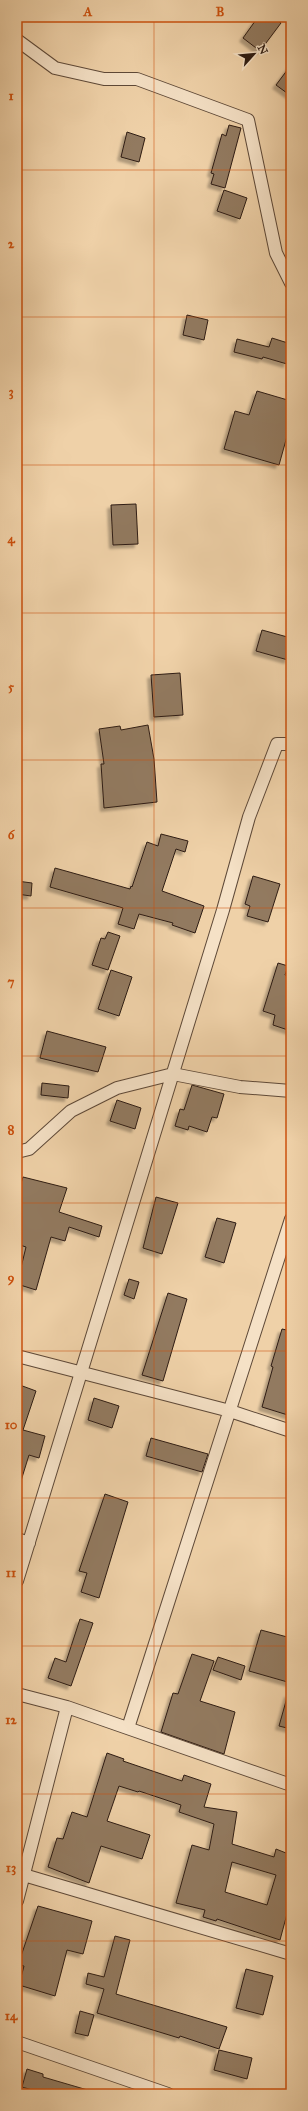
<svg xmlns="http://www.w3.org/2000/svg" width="308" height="2111" viewBox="0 0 308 2111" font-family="'IM FELL Great Primer',serif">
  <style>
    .building { fill: #927a60; stroke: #2e1c12; fill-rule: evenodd; filter: url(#shadow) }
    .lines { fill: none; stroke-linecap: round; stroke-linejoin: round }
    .street-casing { stroke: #5e4938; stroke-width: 14 }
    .street { stroke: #f5e1c6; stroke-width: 12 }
    .grid { fill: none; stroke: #cc500d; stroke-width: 1; stroke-opacity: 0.55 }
    .neatline { fill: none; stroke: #cc500d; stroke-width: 1.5 }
    .grid-label { font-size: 13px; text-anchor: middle; font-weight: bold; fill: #cc500d }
  </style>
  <defs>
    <filter id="shadow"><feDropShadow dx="-3.5" dy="3.5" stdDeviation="1" flood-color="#0004"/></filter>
  </defs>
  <rect width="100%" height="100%" fill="#efd1a8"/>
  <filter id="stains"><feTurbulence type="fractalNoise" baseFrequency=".005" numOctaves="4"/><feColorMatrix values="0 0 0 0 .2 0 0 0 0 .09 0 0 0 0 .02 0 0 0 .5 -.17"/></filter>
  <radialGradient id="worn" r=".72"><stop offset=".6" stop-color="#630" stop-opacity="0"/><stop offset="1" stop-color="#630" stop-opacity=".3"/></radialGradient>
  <!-- building -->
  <path class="building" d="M258,17h15l8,6 -21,28 -17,-13z
    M291,65v31l-15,-11z
    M229,125l12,3 -16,60 -14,-4 3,-10 -3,-1 11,-39 4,2z
    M127,132l18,6 -6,24 -18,-5z
    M224,190l23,8 -7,21 -23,-8z
    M187,315l21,5 -4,20 -21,-5z
    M272,338l19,6 -4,20 -24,-7 -1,2 -28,-7 3,-13 32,8z
    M257,391l34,10v21l-12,43 -55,-16 11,-38 14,4z
    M136,504l2,40 -25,1 -2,-40z
    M262,630l29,8v12l-3,10 -32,-9z
    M180,673l3,42 -29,2 -3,-42z
    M148,725l6,34 3,43 -53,6 -3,-44h3l-5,-35 21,-3 1,4z
    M161,834l27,7 -3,11 -9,-3 -14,42 42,15 -9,27 -23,-8 1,-2 -34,-9 -5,15 -16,-5 5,-16 -73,-21 5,-19 75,21 1,-3 1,1 15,-45 11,4z
    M253,876l27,8 -12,38 -21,-6 3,-10 -5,-2z
    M17,881l15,2 -1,13 -14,-2z
    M108,932l12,4 -12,34 -16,-5 9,-27 4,1z
    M278,963l10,3 -3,9 6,2v54l-18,-6 2,-10 -12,-4z
    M111,970l21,7 -13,39 -21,-7z
    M47,1031l59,16 -8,25 -58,-14z
    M42,1083l27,3 -1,12 -27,-3z
    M192,1085l32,9 -7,24 -5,-1 -5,15 -18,-6 -1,4 -13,-4 5,-17 4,1z
    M117,1100l24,8 -6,21 -25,-8z
    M23,1177l44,11 -8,24 43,14 -3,11 -30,-10 -4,14 -14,-4 -15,53 -19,-6 9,-37 -9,-3v-48z
    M156,1197l22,6 -16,51 -19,-6z
    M217,1218l19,5 -12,40 -19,-6z
    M129,1279l10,3 -5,17 -10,-4z
    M168,1293l19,6 -24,82 -21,-6z
    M282,1329l9,2v85l-29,-9 11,-40 -2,-1z
    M17,1384l19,7 -13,39 22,6 -6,22 -10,-3 -9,29 -3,-1z
    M94,1398l25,8 -7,22 -24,-8z
    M151,1438l57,16 -6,18 -56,-16z
    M105,1494l23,8 -29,96 -18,-6 6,-19 -8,-2z
    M80,1619l13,4 -22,63 -23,-8 7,-20 11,4z
    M261,1630l30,8v45l-42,-12z
    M192,1654l22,7 -14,40 35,11 -11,42 -63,-22 12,-39 5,1z
    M218,1657l27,9 -4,14 -28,-10z
    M288,1694h3v35l-12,-3z
    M107,1753l17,6 -1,2 59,20 2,-6 27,9 -7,23 33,5 -5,32 42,13 2,-8 15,6v44l-11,41 -63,-21 -1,2 -13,-4 2,-7 -29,-7 16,-58 17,5 5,-26 -35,-12 2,-7 -42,-14 -1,1 -19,-6 -12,35 43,14 -8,24 -41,-13 -12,37 -41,-16 9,-29 6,1 9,-27 15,5zM232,1862l44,13 -9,30 -42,-13z
    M38,1906l54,15 -9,33 -16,-4 -12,46 -36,-11 5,-19 -6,-1z
    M115,1936l15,4 -14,54 111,33 -8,22 -39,-13 -1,2 -82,-25 7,-24 -18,-5 2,-11 16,4z
    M246,1969l27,7 -10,39 -27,-7z
    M80,2011l14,4 -6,21 -13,-3z
    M219,2050l33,8 -5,21 -33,-9z
    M27,2069l16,5v3l48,14 -1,3h-44l-24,-7z"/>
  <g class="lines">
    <defs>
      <path id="street" d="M17,40l38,28 49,11h33l111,41 28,133 15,30
        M17,1152l12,-3 42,-38 46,-23 56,-14 67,13 51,4
        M17,1356l213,55 61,20
        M17,1539l12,4
        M17,1581l206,-671 26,-93 28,-73h14
        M17,1694l50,13 224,78
        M128,1728l163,-509
        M17,1873l274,81
        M17,1901l50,-194
        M17,2042l151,52"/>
    </defs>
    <!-- street casing -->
    <use href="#street" class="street-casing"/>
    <!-- street -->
    <use href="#street" class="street"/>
  </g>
  <!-- grid -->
  <path class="grid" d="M154,17v2077M17,170h274M17,317h274M17,465h274M17,613h274M17,760h274M17,908h274M17,1056h274M17,1203h274M17,1351h274M17,1498h274M17,1646h274M17,1794h274M17,1941h274"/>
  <!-- margin -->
  <rect width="308" height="2111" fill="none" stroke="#efd1a8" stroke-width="44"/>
  <!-- north arrow -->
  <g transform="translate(254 54) rotate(63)" stroke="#f5e1c6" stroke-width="3" paint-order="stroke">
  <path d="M0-3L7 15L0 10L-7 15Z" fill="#2e1c12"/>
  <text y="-6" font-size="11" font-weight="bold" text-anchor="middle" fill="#2e1c12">N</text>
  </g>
  <rect x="22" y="22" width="264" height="2067" class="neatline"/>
  <g class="grid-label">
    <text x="88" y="16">A</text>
    <text x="220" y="16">B</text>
    <text x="11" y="100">1</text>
    <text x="11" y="248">2</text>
    <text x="11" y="396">3</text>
    <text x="11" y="543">4</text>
    <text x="11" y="691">5</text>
    <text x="11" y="839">6</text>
    <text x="11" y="986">7</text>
    <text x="11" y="1134">8</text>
    <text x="11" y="1282">9</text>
    <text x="11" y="1429">10</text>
    <text x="11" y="1577">11</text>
    <text x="11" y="1724">12</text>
    <text x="11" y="1872">13</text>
    <text x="11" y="2020">14</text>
  </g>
  <rect width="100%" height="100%" filter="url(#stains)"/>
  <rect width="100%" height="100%" fill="url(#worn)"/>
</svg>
